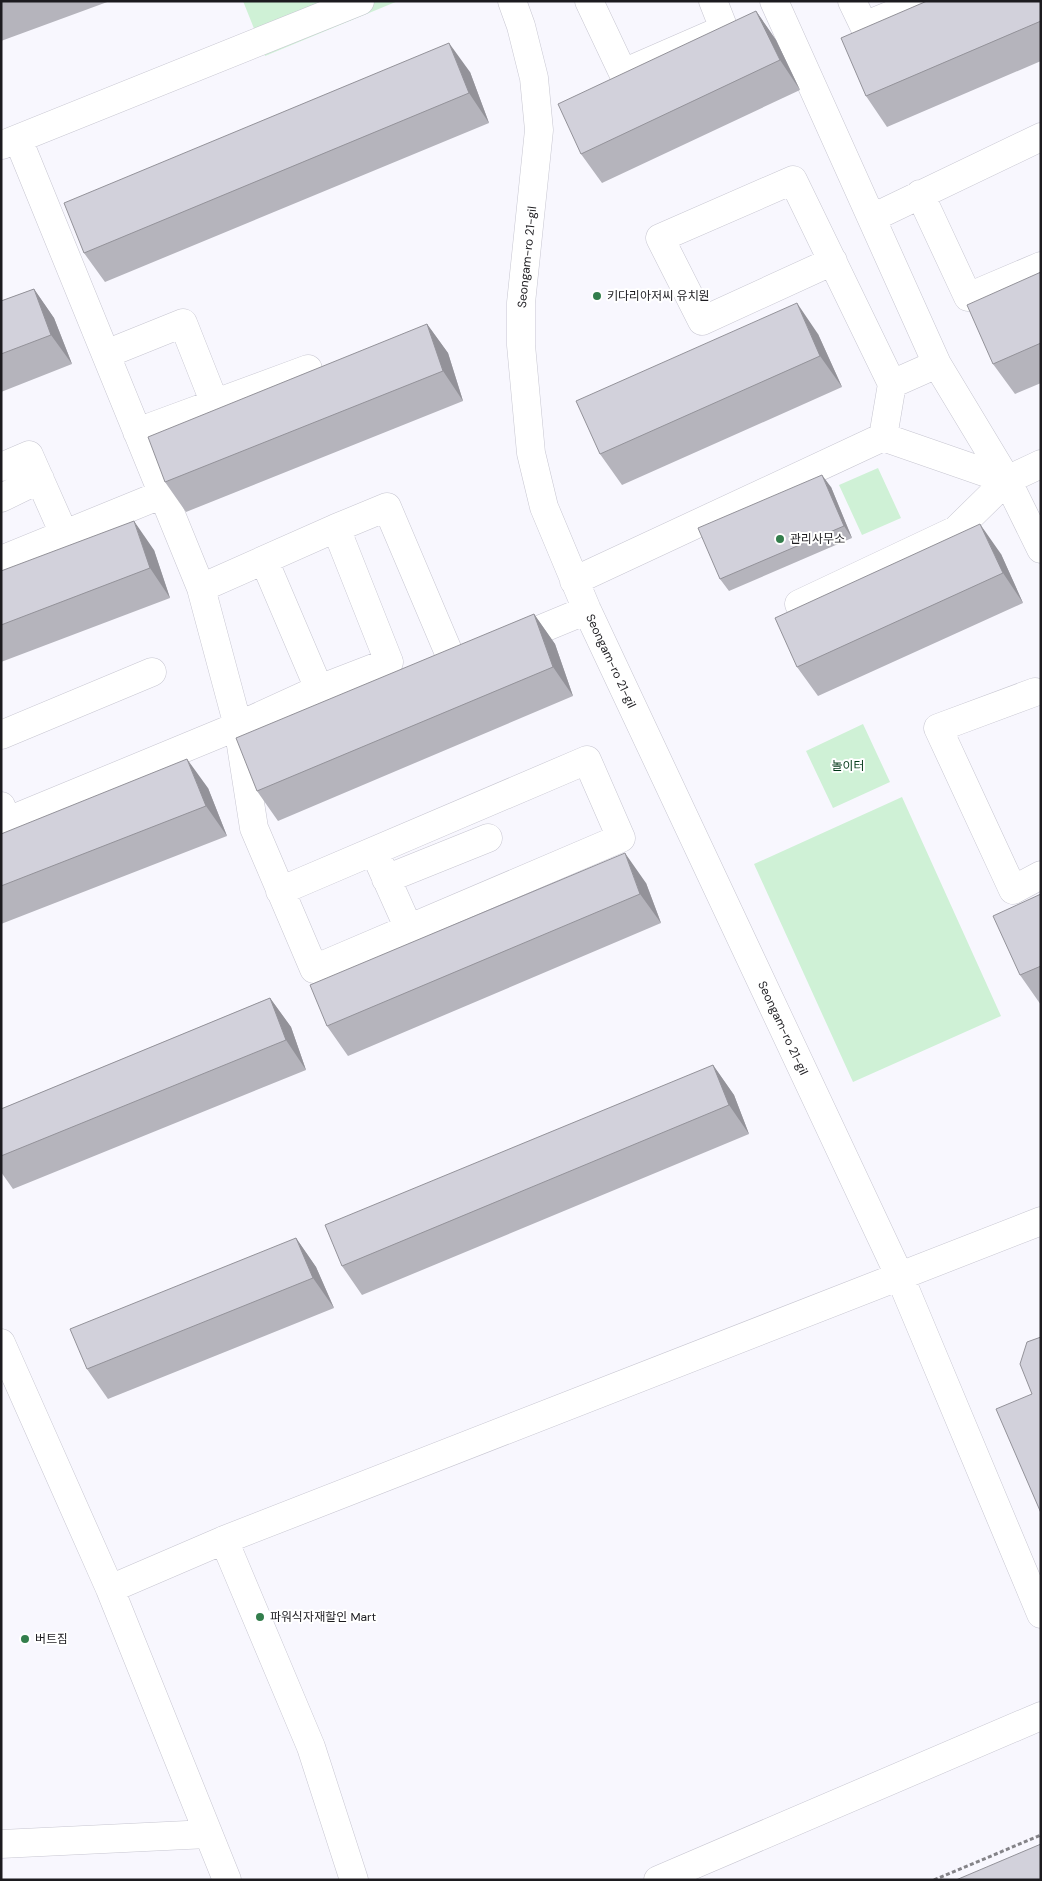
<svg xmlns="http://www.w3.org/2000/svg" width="1042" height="1881" viewBox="0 0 1042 1881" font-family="'DM Sans','Noto Sans KR',sans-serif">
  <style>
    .green { fill: #cff1d6 }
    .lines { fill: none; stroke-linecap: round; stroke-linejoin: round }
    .minor-casing { stroke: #c7c6d1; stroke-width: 29 }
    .path { stroke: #848388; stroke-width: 3; stroke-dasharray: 4 2.5; stroke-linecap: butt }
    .minor { stroke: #fff; stroke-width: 28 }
    .wall { fill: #b5b4bc }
    .shaded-wall { fill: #939299 }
    .building { fill: #d2d1db; stroke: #939299 }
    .poi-dot { fill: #337e4c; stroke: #fff; stroke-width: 2 }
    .labels { text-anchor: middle; stroke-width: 4; stroke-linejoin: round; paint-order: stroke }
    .street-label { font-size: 12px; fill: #1c1b1f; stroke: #fff }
    .poi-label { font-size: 12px; fill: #1c1b1f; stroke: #fff; text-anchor: start }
    .park-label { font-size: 12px; fill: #003716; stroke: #fff }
  </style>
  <rect width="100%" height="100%" fill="#f8f7fe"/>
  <!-- green -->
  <path class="green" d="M243,1h155l-133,55z
    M878,468l23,50 -39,17 -23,-50z
    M863,724l27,58 -57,26 -27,-57z
    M902,797l99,219 -148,66 -99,-218z"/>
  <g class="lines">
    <defs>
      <path id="minor" d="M512,1l9,25 13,52 5,52 -18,173v42l10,108 13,54 43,103 313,667 141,337
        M589,1l34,72 101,-44 -11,-28
        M774,1l163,363
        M852,1l12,25 61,-25
        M18,139l183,449 37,138 81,-37 70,-27 -53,-134 -135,60
        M2,145l358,-144
        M920,194l48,103 73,-31
        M872,218l169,-81
        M833,261l-131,60 -42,-83 133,-58 99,204
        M106,354l77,-31 32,81
        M137,432l171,-63
        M883,437l9,-53 45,-20 70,116 34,69
        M1,467l28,-12 35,79
        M1,498l39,-19
        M336,528l51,-21 67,158 133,-55
        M1,560l162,-66
        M264,560l55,129
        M574,581l309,-144 124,43 34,-16
        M799,604l157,-74 51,-50
        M1035,692l-97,36 75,162 28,-15
        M1,735l151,-63
        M1,806l7,15 230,-95 16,102 60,141 307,-131 -34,-78 -307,131
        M379,862l30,67
        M386,879l102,-41
        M1,1343l109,246 117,291
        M224,1540l87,207 43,133
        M110,1589l114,-49 817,-319
        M1,1844l207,-10
        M658,1880l383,-164"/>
    </defs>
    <!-- minor casing -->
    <use href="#minor" class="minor-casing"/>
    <!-- path -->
    <path class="path" d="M934,1880l107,-45"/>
    <!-- minor -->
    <use href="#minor" class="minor"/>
  </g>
  <!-- wall -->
  <path class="wall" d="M1,1h109l-109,40z
    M1041,1v60l-154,66 -21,-31z
    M756,11l20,29 24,50 -198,93 -21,-29z
    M470,72l19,51 -384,159 -21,-29z
    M1041,272v111l-26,11 -22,-30z
    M34,289l20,29 18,46 -71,28v-91z
    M427,324l21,29 15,48 -277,111 -21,-30z
    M818,334l24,53 -220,98 -22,-31z
    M831,487l21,51 -123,53 -9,-12z
    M154,550l16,48 -169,64v-91z
    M1001,554l22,49 -205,93 -21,-29z
    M534,614l21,30 18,52 -295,125 -21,-30z
    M208,788l19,48 -226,88v-90z
    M646,883l15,40 -313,133 -21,-30z
    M1041,894v111l-21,-30z
    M270,998l21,29 15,43 -293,119 -12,-17v-63z
    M713,1065l21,30 15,39 -387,161 -20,-29z
    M296,1238l20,29 18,41 -226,91 -21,-30z"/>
  <!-- shaded-wall -->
  <path class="shaded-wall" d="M756,11l20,29 24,50 -20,-30z
    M449,43l21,29 19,51 -20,-30z
    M34,289l20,29 18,46 -21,-29z
    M797,303l21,31 24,53 -22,-31z
    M427,324l21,29 15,48 -20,-30z
    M822,475l9,12 21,51 -8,-12z
    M134,521l20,29 16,48 -20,-30z
    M980,524l21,30 22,49 -20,-30z
    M534,614l21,30 18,52 -20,-29z
    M187,759l21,29 19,48 -21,-30z
    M625,853l21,30 15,40 -21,-29z
    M270,998l21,29 15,43 -20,-30z
    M713,1065l21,30 15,39 -20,-29z
    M296,1238l20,29 18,41 -21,-30z"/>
  <!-- building -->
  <path class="building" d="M927,1h114v20l-175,75 -25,-58z
    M756,11l24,49 -199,94 -23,-50z
    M449,43l20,50 -385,160 -20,-50z
    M1041,272v71l-48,21 -26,-59z
    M34,289l17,46 -50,19v-53z
    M797,303l23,53 -220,98 -24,-53z
    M427,324l16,47 -278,111 -17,-45z
    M822,475l22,51 -124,53 -22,-51z
    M134,521l16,47 -149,57v-54z
    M980,524l23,49 -206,94 -22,-49z
    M534,614l19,53 -296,124 -21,-53z
    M187,759l19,47 -205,80v-52z
    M625,853l15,41 -313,132 -17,-41z
    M1041,894v72l-21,9 -27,-59z
    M270,998l16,42 -285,116v-47z
    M713,1065l16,40 -387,161 -17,-41z
    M296,1238l17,40 -226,91 -17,-40z
    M1041,1337v176l-45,-104 36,-15 -12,-30 7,-22z
    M1041,1844v36h-85z"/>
  <!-- markers -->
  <g class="poi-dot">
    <circle cx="597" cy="296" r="5"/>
    <circle cx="780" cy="539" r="5"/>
    <circle cx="260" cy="1617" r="5"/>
    <circle cx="25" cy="1639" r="5"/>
  </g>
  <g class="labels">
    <!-- street labels -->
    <g class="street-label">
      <text transform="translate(527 257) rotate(-84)" y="4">Seongam-ro 21-gil</text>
      <text transform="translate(611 661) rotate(65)" y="4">Seongam-ro 21-gil</text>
      <text transform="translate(783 1028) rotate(65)" y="4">Seongam-ro 21-gil</text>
    </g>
    <!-- poi labels -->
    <g class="poi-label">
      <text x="607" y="300">키다리아저씨 유치원</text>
      <text x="790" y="543">관리사무소</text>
      <text x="270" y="1621">파워식자재할인 Mart</text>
      <text x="35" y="1643">버트짐</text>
    </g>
    <!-- park labels -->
    <g class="park-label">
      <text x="848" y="770">놀이터</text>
    </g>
  </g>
  <!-- border -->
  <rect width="1042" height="1881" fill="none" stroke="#1c1b1f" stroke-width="5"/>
</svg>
